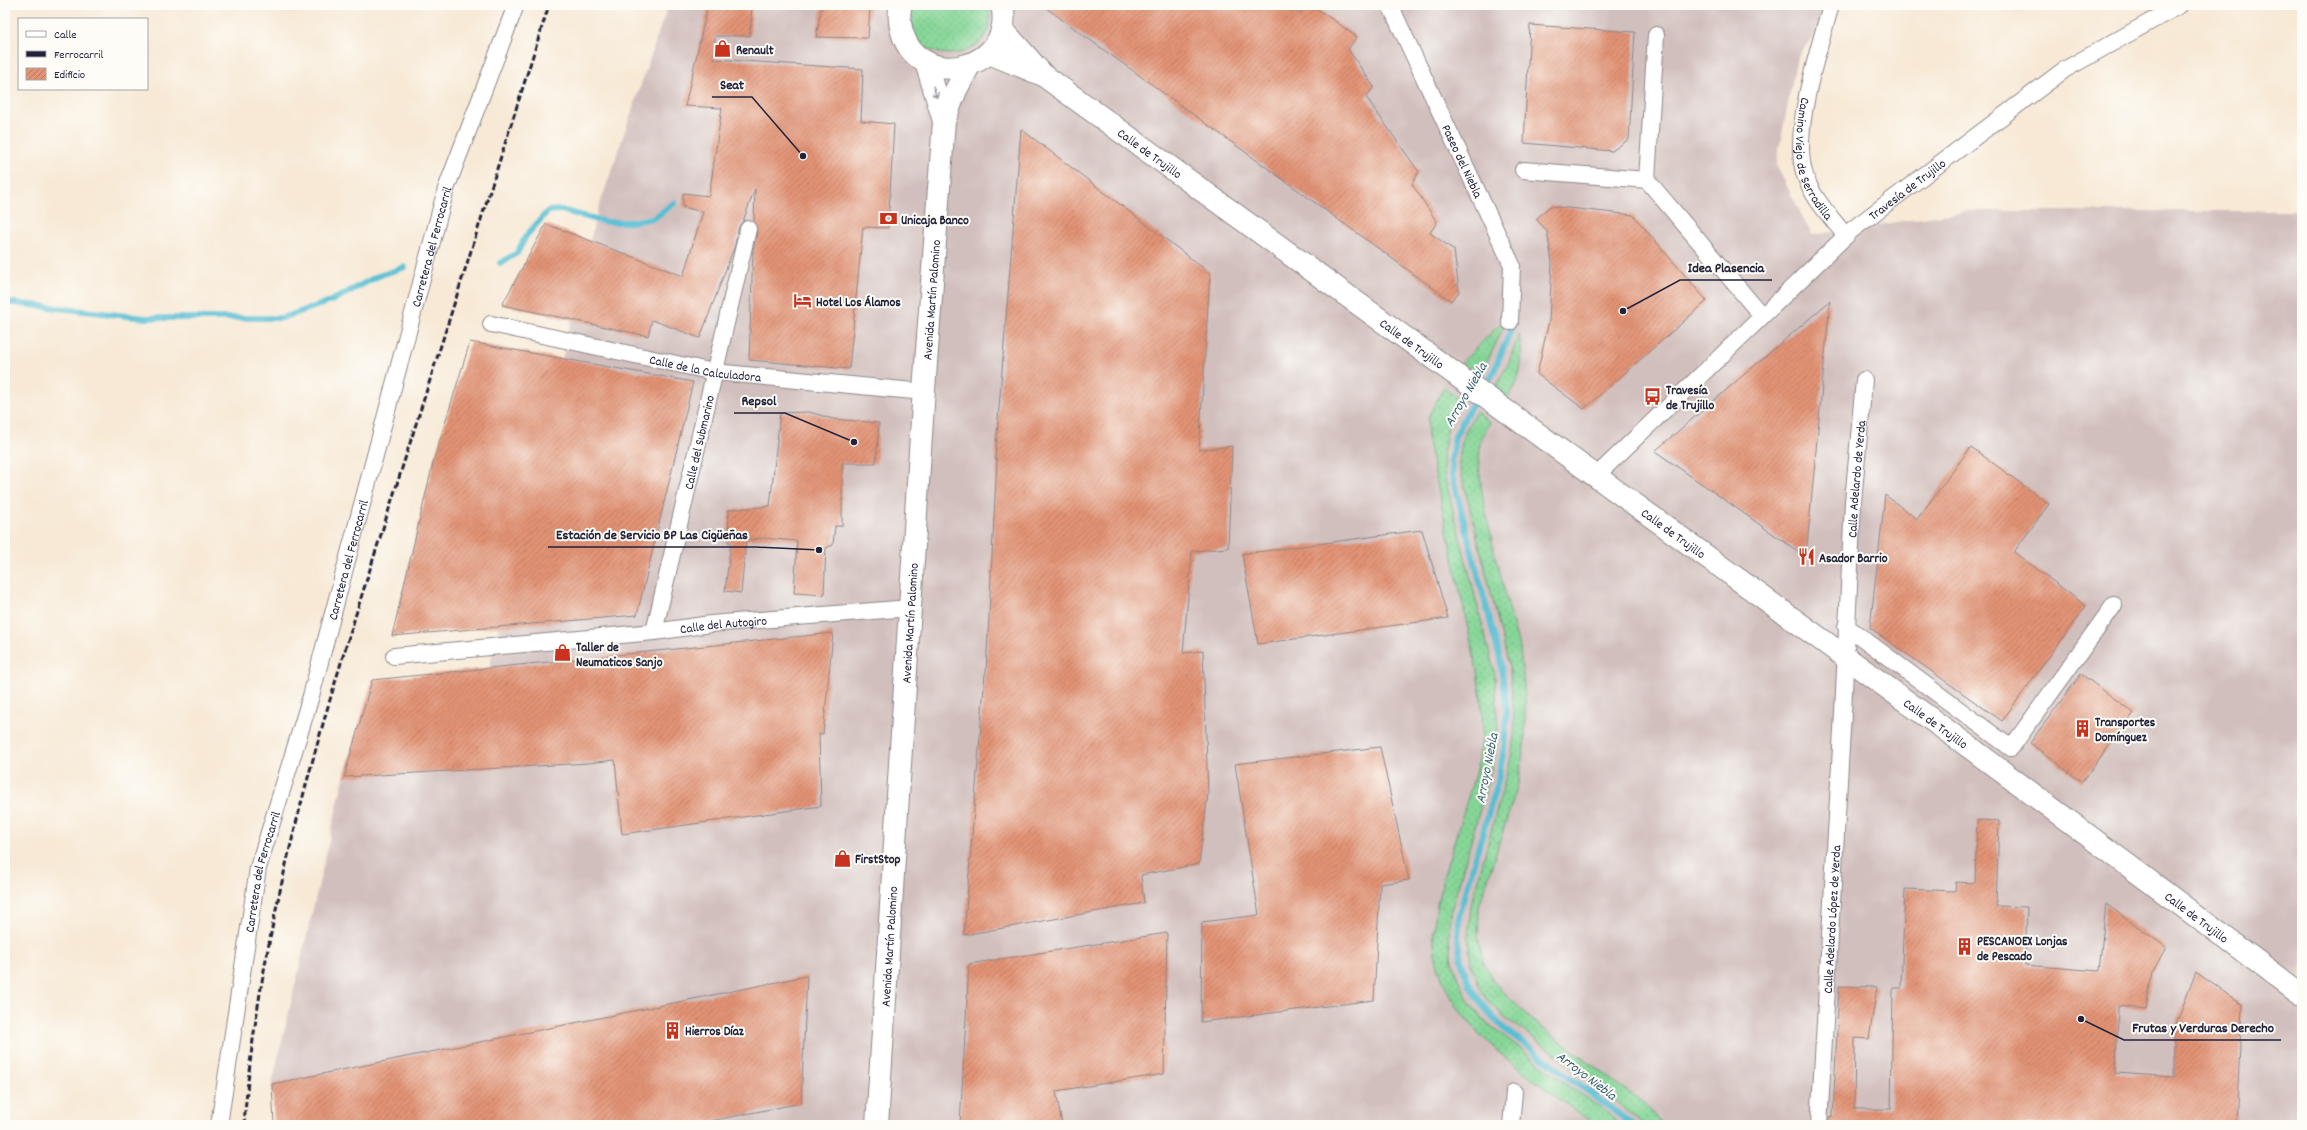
<svg xmlns="http://www.w3.org/2000/svg" width="2307" height="1130" viewBox="0 0 2307 1130" font-family="Dekko,sans-serif">
  <style>
    .industrial { fill: #d1bfbd }
    .grass { fill: url(#grass-dots); stroke: #547c69 }
    .lines { fill: none; stroke-linecap: round; stroke-linejoin: round }
    .stream { stroke: #56bed3; stroke-width: 6 }
    .building { fill: url(#building-hatch) }
    .street-casing { stroke: #8c8688; stroke-width: 18 }
    .secondary-casing { stroke: #8c8688; stroke-width: 24 }
    .street { stroke: #fff; stroke-width: 16 }
    .secondary { stroke: #fff; stroke-width: 22 }
    .rail { stroke: #22223b; stroke-width: 3; stroke-dasharray: 6 3; stroke-linecap: butt }
    .oneway { stroke: #9c9ca7 }
    .labels { text-anchor: middle; stroke-width: 4; stroke-linejoin: round; paint-order: stroke }
    .poi-label { font-size: 13px; font-weight: bold; fill: #22223b; stroke: #fdfcf7; text-anchor: start }
    .street-label { font-size: 13px; fill: #22223b; stroke: #fdfcf7 }
    .water-label { font-size: 14px; font-style: italic; fill: #376078; stroke: #fdfcf7 }
    .leader { fill: none; stroke: #22223b; stroke-width: 1.5 }
    .callout-dot { fill: #22223b; stroke: #fdfcf7; stroke-width: 1.5 }
    .callout-label { font-size: 14px; text-anchor: middle; font-weight: bold; fill: #22223b; stroke: #fdfcf7; stroke-width: 4; stroke-linejoin: round; paint-order: stroke }
  </style>
  <defs>
    <pattern id="grass-dots" width="8" height="8" patternUnits="userSpaceOnUse"><rect width="8" height="8" fill="#86d697"/><path d="M2 2h.1M6 6h.1" fill="none" stroke="#73b783" stroke-width="1.8" stroke-linecap="round"/></pattern>
    <pattern id="building-hatch" width="6" height="6" patternUnits="userSpaceOnUse"><rect width="6" height="6" fill="#e29374"/><path d="M-1 1l2-2M0 6l6-6M5 7l2-2" fill="none" stroke="#b77860"/></pattern>
  </defs>
  <rect width="100%" height="100%" fill="#fdfcf7"/>
  <filter id="ink" filterUnits="userSpaceOnUse"><feTurbulence type="fractalNoise" baseFrequency=".025" numOctaves="2"/><feDisplacementMap in="SourceGraphic" scale="8" xChannelSelector="R" yChannelSelector="G"/><feConvolveMatrix kernelMatrix="1 2 1 2 8 2 1 2 1" color-interpolation-filters="sRGB"/></filter>
  <filter id="wash" filterUnits="userSpaceOnUse"><feTurbulence type="fractalNoise" baseFrequency=".012" numOctaves="4" result="noise"/><feDisplacementMap in="SourceGraphic" scale="16" xChannelSelector="R" yChannelSelector="G"/><feGaussianBlur stdDeviation="0.9" result="paint"/><feColorMatrix in="noise" values="0 0 0 0 0 0 0 0 0 0 0 0 0 0 0 0 0 1.4 0 .05"/><feComposite in="paint" operator="in"/></filter>
  <g filter="url(#wash)">
    <rect width="100%" height="100%" fill="#f7e9d5"/>
    <!-- industrial -->
    <path class="industrial" d="M668,5h1170l-41,52 -21,108 36,70 156,-24h334v914h-1993l88,-66 -125,25 72,-307 121,-7 131,-554z"/>
    <!-- grass -->
    <path class="grass" d="M913,5h75c18,60 -89,70 -75,0z
      M1501,323l4,1 -25,53 -19,-14z
      M1519,335c5,24 3,43 -11,63l-13,-10 14,-26z
      M1444,387l18,14 -13,21 -6,33 2,23 50,197 3,58 -3,23 -43,152 -3,29 3,25 16,38 15,20 93,71 25,16 19,18c-7,0 -15,1 -22,0 -9,-2 -60,-42 -71,-51 -49,-35 -98,-83 -93,-149 4,-39 19,-77 30,-115 7,-23 16,-48 18,-73 2,-22 -2,-44 -5,-66l-50,-234 2,-22z
      M1476,412l14,10 -10,20 -1,24 3,27 12,58 26,99 5,46v42l-6,43 -40,125 -1,31 5,24 10,20 39,39 114,85 16,20h-18l-63,-52 -75,-55 -17,-15 -9,-15 -9,-23 -3,-28 3,-31 40,-149 4,-28 -5,-59 -51,-206c1,-21 6,-35 17,-52z"/>
    <g class="lines">
      <!-- stream -->
      <path class="stream" d="M500,263l17,-10 9,-17 22,-25 13,-1 44,12h26l23,-4 20,-15
        M5,302l140,16h137l49,-17 47,-25 27,-9
        M1511,330l-22,52 -19,26 -15,28 -4,24 1,16 48,183 7,51 -3,38 -6,33 -39,133 -1,24 3,23 9,25 14,21 18,20 131,98"/>
    </g>
    <g id="blocks">
      <!-- building -->
      <path class="building" d="M708,5h44l-2,31h-35l-1,23 149,10 -2,52 33,3 -6,104 -25,-1 -14,142 -100,-9 4,-110 4,-19 -3,-9 1,-33 -12,32 -4,6 -4,18 -35,93 -48,-18 -4,16 -146,-31 44,-81 137,52 20,-64 -20,-5v-14l26,3 13,-88 -37,-2z
        M822,5h48l-2,33 -52,-1z
        M1042,5h246l12,9 6,-9h6l45,32 -9,12 26,38 -8,10 53,75 -7,12 25,38 -7,11 24,17 5,42 -8,9z
        M1530,25l105,7 -6,107 -17,12 -88,-8z
        M1021,129l189,144 -11,177 33,-4 -4,102 -36,3 -9,102 20,-2 5,143 -9,70 -58,11 3,28 -180,32 21,-261 1,-1 11,-214h-2z
        M1550,206l83,9 74,86 -123,108 -47,-35 12,-53 3,-59 -5,-31 -11,-12z
        M1830,301l-24,256 -151,-106z
        M470,342l223,40 -56,233 -245,21 42,-177z
        M809,412l24,7 46,4 -3,40h-34v63h-7l-2,19 -7,3 -2,47 -30,-2 3,-52 -34,-3 -17,2 -5,53 -16,-2 6,-49h-3l1,-32 41,-4 10,-93z
        M1971,447l78,57 -35,48 72,54 -84,115 -132,-93 15,-133 32,24z
        M1422,530l26,88 -190,26 -16,-90z
        M833,633l-10,101h-4l2,72 -199,28 -7,-74 -27,3 -244,14 28,-97z
        M2081,674l53,39 -52,69 -52,-39z
        M1380,747l29,133 -29,4 -6,116 -173,22 1,-100 57,-7 -24,-151z
        M1977,820l22,1 -3,85 31,1 -2,58 74,6 7,-67 60,43 -14,26 -6,36 -28,-3 -2,67 58,4v-48l22,-57 46,33 -6,120h-407v-8l4,-1 6,-130 38,1 -8,52 -14,-1 -1,71h37l2,-121h8l4,-99 50,2 1,-9 19,1z
        M1167,933l-3,141 -108,17 6,34h-102l9,-161z
        M807,976l-6,127 -111,22h-416l-2,-41z"/>
    </g>
  </g>
  <g filter="url(#ink)">
    <use href="#blocks" fill-opacity="0" stroke="#8c8688" stroke-width="1"/>
    <g class="lines">
      <defs>
        <g id="street">
          <path id="s1" d="M1390,5l122,260 -2,57"/>
          <path id="s2" d="M1831,5c-12,44 -39,123 -27,167 7,25 26,44 42,64"/>
          <path d="M1656,35l-9,145 115,136"/>
          <path d="M1523,170l124,10"/>
          <path id="s3" d="M491,324l223,48 210,20"/>
          <path id="s4" d="M1595,477l258,-248 211,-159 116,-65"/>
          <path d="M1846,626l165,122 103,-143"/>
          <path id="s5" d="M654,632l94,-403"/>
          <path id="s6" d="M394,656l260,-24 57,-8 199,-16"/>
          <path id="s7" d="M219,1125l39,-257 53,-172 135,-507 70,-184"/>
          <path d="M1511,1125l3,-33"/>
          <path id="s8" d="M1819,1125l24,-412 10,-211 11,-122"/>
        </g>
        <g id="secondary">
          <path d="M901,5c-3,8 -1,19 1,27 18,62 115,37 100,-27"/>
          <path id="s9" d="M1002,29l41,46 929,674 330,246"/>
          <path d="M989,53l49,20"/>
          <path d="M926,62l18,59"/>
          <path id="s10" d="M877,1125l46,-721 21,-283 12,-31 13,-24"/>
        </g>
      </defs>
      <!-- street casing -->
      <use href="#street" class="street-casing"/>
      <!-- secondary casing -->
      <use href="#secondary" class="secondary-casing"/>
      <!-- street -->
      <use href="#street" class="street"/>
      <!-- secondary -->
      <use href="#secondary" class="secondary"/>
      <!-- rail -->
      <path class="rail" d="M244,1125c16,-212 82,-417 146,-619 53,-167 106,-334 159,-501"/>
    </g>
    <!-- one-way arrows -->
    <defs><path id="oneway-shaft" d="M-6 0H5M1.5-3L5.5 0L1.5 3" fill="none" stroke-width="1.6" stroke-linecap="round" stroke-linejoin="round"/></defs>
    <use class="oneway" href="#oneway-shaft" transform="translate(935 92) rotate(73)"/>
  </g>
  <!-- icons -->
  <defs>
    <symbol id="shop-bare" viewBox="-9 -9 18 18"><path d="M-5-2.5h2.3a2.7 3.5 0 0 1 5.4 0H5L5.5 6h-11ZM-1.5-2.5h3a1.5 2.3 0 0 0-3 0Z" fill="#c8321e" stroke="#fdfcf7" stroke-width="2.5" paint-order="stroke"/></symbol>
    <symbol id="bank-bare" viewBox="-9 -9 18 18"><path d="M-6-4H6V4H-6ZM0-2.3a2.3 2.3 0 1 0 0 4.6a2.3 2.3 0 1 0 0-4.6Z" fill="#c8321e" stroke="#fdfcf7" stroke-width="2.5" paint-order="stroke"/></symbol>
    <symbol id="hotel-bare" viewBox="-9 -9 18 18"><path d="M-6-4.5h1.5V1H6V5H4.5V3h-9V5H-6ZM-4 0a1.8 1.8 0 1 1 3.6 0ZM.5 0V-2.5h3Q6-2.5 6 0Z" fill="#c8321e" stroke="#fdfcf7" stroke-width="2.5" paint-order="stroke"/></symbol>
    <symbol id="bus-bare" viewBox="-9 -9 18 18"><path d="M-5-6H5V4H4V6H2V4H-2V6H-4V4H-5ZM-3.5-4V0h7V-4ZM-3.5 1.2v1.5H-2V1.2ZM2 1.2v1.5H3.5V1.2Z" fill="#c8321e" stroke="#fdfcf7" stroke-width="2.5" paint-order="stroke"/></symbol>
    <symbol id="restaurant-bare" viewBox="-9 -9 18 18"><path d="M-5-6h1v4h1v-4h1v4h1v-4h1v5L-1.5 .5V6h-2V.5L-5-1ZM5-6V6H3V1.5H1.5Q1.5-4 5-6Z" fill="#c8321e" stroke="#fdfcf7" stroke-width="2.5" paint-order="stroke"/></symbol>
    <symbol id="building-bare" viewBox="-9 -9 18 18"><path d="M-4-6H4V6H1V3H-1V6H-4ZM-2.5-4.3h1.7v1.8h-1.7ZM.8-4.3h1.7v1.8H.8ZM-2.5-1h1.7V.8h-1.7ZM.8-1h1.7V.8H.8Z" fill="#c8321e" stroke="#fdfcf7" stroke-width="2.5" paint-order="stroke"/></symbol>
  </defs>
  <g fill-rule="evenodd">
    <use href="#shop-bare" x="710" y="36" width="25" height="25"/>
    <use href="#bank-bare" x="876" y="206" width="25" height="25"/>
    <use href="#hotel-bare" x="790" y="288" width="25" height="25"/>
    <use href="#bus-bare" x="1640" y="384" width="25" height="25"/>
    <use href="#restaurant-bare" x="1794" y="544" width="25" height="25"/>
    <use href="#shop-bare" x="550" y="640" width="25" height="25"/>
    <use href="#building-bare" x="2070" y="716" width="25" height="25"/>
    <use href="#shop-bare" x="830" y="846" width="25" height="25"/>
    <use href="#building-bare" x="1952" y="934" width="25" height="25"/>
    <use href="#building-bare" x="660" y="1018" width="25" height="25"/>
  </g>
  <g class="labels">
    <!-- poi labels -->
    <g class="poi-label">
      <text x="736" y="54">Renault</text>
      <text x="901" y="224">Unicaja Banco</text>
      <text x="816" y="306">Hotel Los Álamos</text>
      <text x="1666" y="394">Travesía<tspan x="1666" dy="15">de Trujillo</tspan></text>
      <text x="1819" y="562">Asador Barrio</text>
      <text x="576" y="651">Taller de<tspan x="576" dy="15">Neumaticos Sanjo</tspan></text>
      <text x="2095" y="726">Transportes<tspan x="2095" dy="15">Domínguez</tspan></text>
      <text x="855" y="863">FirstStop</text>
      <text x="1977" y="945">PESCANOEX Lonjas<tspan x="1977" dy="15">de Pescado</tspan></text>
      <text x="685" y="1035">Hierros Díaz</text>
    </g>
    <!-- street labels -->
    <g class="street-label">
      <text dy="5" stroke="none"><textPath href="#s9" startOffset="194">Calle de Trujillo</textPath></text>
      <text dy="5" stroke="none"><textPath href="#s2" startOffset="160">Camino Viejo de Serradilla</textPath></text>
      <text dy="5" stroke="none"><textPath href="#s1" startOffset="172">Paseo del Niebla</textPath></text>
      <text dy="5" stroke="none"><textPath href="#s4" startOffset="425">Travesía de Trujillo</textPath></text>
      <text dy="5" stroke="none"><textPath href="#s7" startOffset="905">Carretera del Ferrocarril</textPath></text>
      <text dy="5" stroke="none"><textPath href="#s10" startOffset="827">Avenida Martín Palomino</textPath></text>
      <text dy="5" stroke="none"><textPath href="#s9" startOffset="518">Calle de Trujillo</textPath></text>
      <text dy="5" stroke="none"><textPath href="#s3" startOffset="219">Calle de la Calculadora</textPath></text>
      <text dy="5" stroke="none"><textPath href="#s5" startOffset="195">Calle del Submarino</textPath></text>
      <text dy="5" stroke="none"><textPath href="#s8" startOffset="647">Calle Adelardo de Yerda</textPath></text>
      <text dy="5" stroke="none"><textPath href="#s9" startOffset="841">Calle de Trujillo</textPath></text>
      <text dy="5" stroke="none"><textPath href="#s7" startOffset="581">Carretera del Ferrocarril</textPath></text>
      <text dy="5" stroke="none"><textPath href="#s10" startOffset="503">Avenida Martín Palomino</textPath></text>
      <text dy="5" stroke="none"><textPath href="#s6" startOffset="331">Calle del Autogiro</textPath></text>
      <text dy="5" stroke="none"><textPath href="#s9" startOffset="1165">Calle de Trujillo</textPath></text>
      <text dy="5" stroke="none"><textPath href="#s7" startOffset="257">Carretera del Ferrocarril</textPath></text>
      <text dy="5" stroke="none"><textPath href="#s9" startOffset="1490">Calle de Trujillo</textPath></text>
      <text dy="5" stroke="none"><textPath href="#s8" startOffset="206">Calle Adelardo López de Yerda</textPath></text>
      <text dy="5" stroke="none"><textPath href="#s10" startOffset="179">Avenida Martín Palomino</textPath></text>
    </g>
    <!-- water labels -->
    <g class="water-label">
      <text transform="translate(1465 394) rotate(-60)" y="5">Arroyo Niebla</text>
      <text transform="translate(1486 768) rotate(-79)" y="5">Arroyo Niebla</text>
      <text transform="translate(1587 1075) rotate(37)" y="5">Arroyo Niebla</text>
    </g>
  </g>
  <!-- callouts -->
  <path class="leader" d="M803 156L752 97H712M1623 311L1680 280H1772M854 442L785 413H734M819 550L756 547H548M2081 1019L2124 1040H2281"/>
  <g class="callout-dot">
    <circle cx="803" cy="156" r="4"/>
    <circle cx="1623" cy="311" r="4"/>
    <circle cx="854" cy="442" r="4"/>
    <circle cx="819" cy="550" r="4"/>
    <circle cx="2081" cy="1019" r="4"/>
  </g>
  <g class="callout-label">
    <text x="732" y="89">Seat</text>
    <text x="1726" y="272">Idea Plasencia</text>
    <text x="759" y="405">Repsol</text>
    <text x="652" y="539">Estación de Servicio BP Las Cigüeñas</text>
    <text x="2203" y="1032">Frutas y Verduras Derecho</text>
  </g>
  <!-- margin -->
  <rect width="2307" height="1130" fill="none" stroke="#fdfcf7" stroke-width="20"/>
  <!-- legend -->
  <rect x="18" y="18" width="130" height="72" fill="#fdfcf7" stroke="#a5a5ac"/>
  <rect x="26" y="31" width="20" height="6" fill="#ffffff" stroke="#a5a5ac"/>
  <text x="54" y="38" font-size="12" fill="#22223b">Calle</text>
  <rect x="26" y="51" width="20" height="6" fill="#22223b" stroke="#a5a5ac"/>
  <text x="54" y="58" font-size="12" fill="#22223b">Ferrocarril</text>
  <rect x="26" y="68" width="20" height="12" fill="url(#building-hatch)" stroke="#a5a5ac"/>
  <text x="54" y="78" font-size="12" fill="#22223b">Edificio</text>
</svg>
